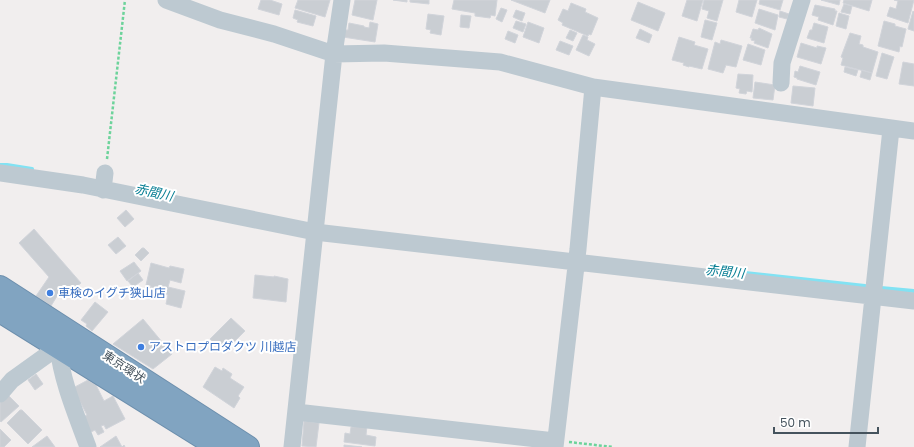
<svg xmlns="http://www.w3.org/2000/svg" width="914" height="447" viewBox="0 0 914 447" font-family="Poppins,'Noto Sans JP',sans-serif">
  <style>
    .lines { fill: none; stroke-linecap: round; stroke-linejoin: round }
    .stream { stroke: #82e2f3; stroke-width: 4 }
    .building { fill: #caced3; stroke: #d1d4da }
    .highway-casing { stroke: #6d8fad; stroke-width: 24 }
    .path { stroke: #6dd39b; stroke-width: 2.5; stroke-dasharray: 3 2; stroke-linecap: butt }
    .minor { stroke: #bdc9d1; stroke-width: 17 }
    .highway { stroke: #81a4c1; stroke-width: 22 }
    .shop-dot { fill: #3f7fe0; stroke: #fff; stroke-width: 1.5 }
    .labels { text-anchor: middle; stroke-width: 4; stroke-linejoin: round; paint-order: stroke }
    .shop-label { font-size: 12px; fill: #366cbe; stroke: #fff; text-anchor: start }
    .street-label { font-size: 12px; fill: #45535d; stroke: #fff }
    .water-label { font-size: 13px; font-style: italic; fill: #047d93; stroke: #fff }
  </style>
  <rect width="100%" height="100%" fill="#f1eeee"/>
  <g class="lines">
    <!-- stream -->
    <path class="stream" d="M0,165h7l25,4
      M708,269l157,17
      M881,288l33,3"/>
  </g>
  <!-- building -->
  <path class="building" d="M261,0h9l12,4 -3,11 -21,-6z
    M298,0h32l-5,17 -30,-9z
    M355,0h22l-4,20 -21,-5z
    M393,0h14v2z
    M410,0h19v4l-19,-2z
    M454,0h43l-2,16 -4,-1 -1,3 -15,-2v-3l-23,-4z
    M511,0h39l-5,13z
    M687,0h16l-6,21 -15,-5z
    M704,0h19l-6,21 -10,-3 2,-7 -7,-2z
    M739,0h18l-5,17 -16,-5z
    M760,0h23l-3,10 -21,-6z
    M821,0h19l-1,5z
    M844,0h28l-3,11 -26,-8z
    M894,0h20l-6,23 -21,-7 3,-9 6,2 2,-8z
    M638,2l27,11 -7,18 -27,-11z
    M571,3l15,6 -1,3 13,6 -7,17 -2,-1 -1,2 -26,-11 1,-2 -5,-3 5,-11 5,2z
    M844,4l8,2 -2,8 -9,-2z
    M815,5l20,4v2h2l-4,14 -15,-5 1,-3 -7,-2z
    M501,8l6,2 -5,12 -6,-3z
    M759,9l19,6 -3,15 -20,-7z
    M295,10l21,6 -3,10 -16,-4 1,-2 -5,-2z
    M516,10l9,3 -3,8 -9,-4z
    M780,11l9,3 -2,5 -8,-2z
    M913,11l1,1v19l-6,-2z
    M839,13l10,3 -3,13 -10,-3z
    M428,14l16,2 -3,19 -11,-2 1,-3 -5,-1z
    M461,15l10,1 -2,12 -9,-1z
    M705,20l12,3 -5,17 -11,-3z
    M516,21l10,3 -3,8 -10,-4z
    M884,21l11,3v2l11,3 -4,18 -2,-1 -1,6 -21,-6z
    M370,22l8,2 -3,18 -32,-5 1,-7h4l1,-7 15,3v1l5,1z
    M528,22l16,6 -5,15 -16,-6z
    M814,23l14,4 -4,16 -17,-5 3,-8h2z
    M759,28l13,6 -4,14 -14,-5 1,-2 -4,-1 1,-2h-2l3,-9 5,1z
    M640,29l12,6 -3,8 -13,-5z
    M570,30l7,3 -4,8 -7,-3z
    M508,31l10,4 -3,8 -10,-4z
    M850,33l11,3 -2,8 4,1v2l15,5 -6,21 -31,-8 2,-7 -2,-1z
    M583,35l5,2 -1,3 8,4 -6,12 -13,-6z
    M679,37l16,5 -1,3 14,4 -6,20 -13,-3v1l-6,-2 1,-2 -12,-3z
    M721,40l21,6 -6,21 -10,-2 -3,8 -15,-4 7,-27 5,2z
    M560,41l13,5 -4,9 -13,-5z
    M801,43l16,5v-2l9,2 -5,16 -24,-7z
    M748,44l17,6 -4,15 -18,-5z
    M882,53l12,4 -7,22 -11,-3z
    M903,62l11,2v22l-15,-2z
    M800,66l20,6 -4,13 -19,-6v-1l-3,-1 1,-6 3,1z
    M845,67l13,3 -2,6 -12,-4z
    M862,70l10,3 -2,7 -10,-3z
    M738,74l15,1 -1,17 -5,-1 -1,3 -7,-1 1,-4 -4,-1z
    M755,82l20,3 -2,15 -20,-2z
    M793,86l22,2 -2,18 -22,-3z
    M126,210l8,9 -9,8 -8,-9z
    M34,229l47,54 -10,8 -8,-5 -12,20 -15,-10 13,-19 -30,-34z
    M118,237l8,9 -10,8 -8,-9z
    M142,248h2l5,5 -8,8 -6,-6z
    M134,262l7,9 -14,10 -7,-10z
    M151,263l18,5 1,-2 14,3 -3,14 -11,-3 -2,7 17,4 -4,17 -15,-4 2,-9 -7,-2 1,-4h-2l-1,4 -9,-2 1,-5 -5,-1z
    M138,273l5,7 -10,7 -5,-6z
    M255,275l19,2v-1l14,3 -2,23 -33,-4z
    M95,302l13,10 -16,19 -6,-5 1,-2 -6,-4z
    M231,318l14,13 -15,15 -4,-4 -6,6 -10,-9z
    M143,319l29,35 -19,15 -40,-25z
    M215,367l7,4 1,-3 9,6 -2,4 14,9 -6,9 2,2 -6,10 -31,-21z
    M36,374l7,10 -8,6 -7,-10z
    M88,380l8,5 8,16 9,-5 12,23 -19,10 -2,-4 -3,1 3,6 -6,3 -3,-5 -4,2 -8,-15 4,-2 -14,-27z
    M8,395l11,11 -18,16 -1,-1v-18z
    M20,410h2l20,20 -14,14 -21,-21z
    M304,421l15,2 -3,24 -14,-1z
    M367,426l-1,9 10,2 -1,9 -31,-4 1,-9 5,1 1,-7z
    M0,429l11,11 -7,7h-4z
    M47,436l8,11h-23z
    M116,436l6,11 2,-2 1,2h-25z
    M344,445l18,2h-18z"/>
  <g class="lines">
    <defs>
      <path id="highway" d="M0,287l248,160
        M0,311l218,136"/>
    </defs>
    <!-- highway casing -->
    <use href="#highway" class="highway-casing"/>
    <!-- path -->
    <path class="path" d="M107,159l18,-159
      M569,442l44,5"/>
    <!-- minor -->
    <path class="minor" d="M166,0l54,20 54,14 60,20 50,-1 116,9 93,25 321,44
      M781,83l1,-20 20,-63
      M0,173l83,12 232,47 599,69
      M103,190l2,-17
      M0,394l12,-14 46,-33c4,35 18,67 30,100
      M296,412l259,29
      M292,447l42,-393 8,-54
      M555,447l23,-198 15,-162
      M857,447l34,-318"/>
    <!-- highway -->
    <use href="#highway" class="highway"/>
  </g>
  <!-- markers -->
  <g class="shop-dot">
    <circle cx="50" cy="293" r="4"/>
    <circle cx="141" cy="347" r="4"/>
  </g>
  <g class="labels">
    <!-- shop labels -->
    <g class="shop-label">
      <text x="58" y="297">車検のイグチ狭山店</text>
      <text x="149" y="351">アストロプロダクツ 川越店</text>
    </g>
    <!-- street labels -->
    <g class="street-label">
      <text transform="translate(124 367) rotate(33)" y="4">東京環状</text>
    </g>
    <!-- water labels -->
    <g class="water-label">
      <text transform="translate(154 192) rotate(12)" y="5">赤間川</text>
      <text transform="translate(725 271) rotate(6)" y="5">赤間川</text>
    </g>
  </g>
  <!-- scale -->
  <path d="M774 427v6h104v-6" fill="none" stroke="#45535d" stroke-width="2"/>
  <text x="780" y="427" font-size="12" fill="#45535d" stroke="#ffffff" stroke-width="3" paint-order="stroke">50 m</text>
</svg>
